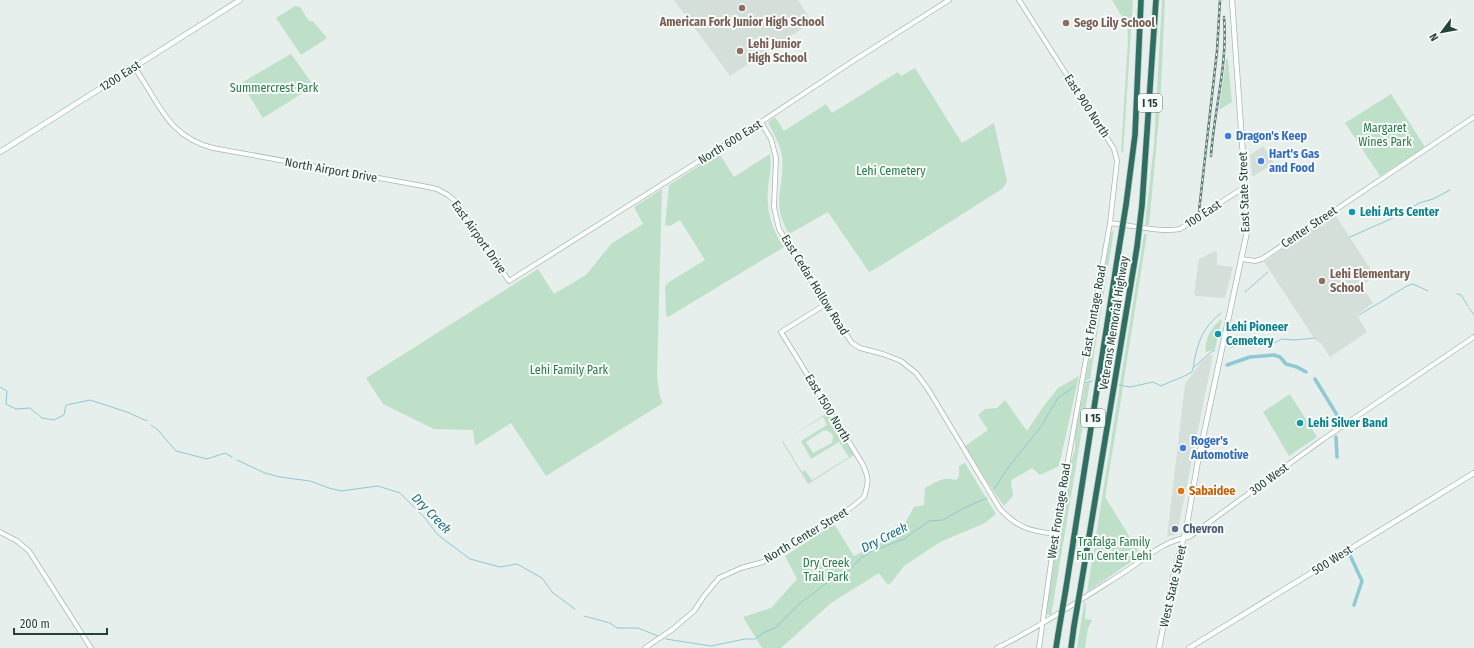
<svg xmlns="http://www.w3.org/2000/svg" width="1474" height="648" viewBox="0 0 1474 648" font-family="'Fira Sans Condensed',sans-serif">
  <style>
    .built { fill: #d4dfda }
    .green { fill: #bfe0c8; fill-rule: evenodd }
    .lines { fill: none; stroke-linecap: round; stroke-linejoin: round }
    .stream { stroke: #8ec9d4; stroke-width: 1 }
    .canal { stroke: #8ec9d4; stroke-width: 3.5 }
    .tertiary-casing { stroke: #a8b8b2; stroke-width: 5.5 }
    .secondary-casing { stroke: #a4bbb3; stroke-width: 6 }
    .motorway-casing { stroke: #c2cac8; stroke-width: 7 }
    .tertiary { stroke: #fff; stroke-width: 4 }
    .secondary { stroke: #fff; stroke-width: 4.5 }
    .motorway { stroke: #2f6f62; stroke-width: 5.5 }
    .rail-casing { stroke: #5f7d75; stroke-width: 2.5 }
    .rail { stroke: #f7fbf9; stroke-width: 1; stroke-dasharray: 3; stroke-linecap: butt }
    .motorway-bridge-casing { stroke: #c2cac8; stroke-width: 7; stroke-linecap: butt }
    .motorway-bridge { stroke: #2f6f62; stroke-width: 5.5 }
    .education-dot { fill: #8d6e63; stroke: #f7fbf9; stroke-width: 1.5 }
    .shop-dot { fill: #3f7fe0; stroke: #f7fbf9; stroke-width: 1.5 }
    .culture-dot { fill: #0f9aa8; stroke: #f7fbf9; stroke-width: 1.5 }
    .food-dot { fill: #e8710a; stroke: #f7fbf9; stroke-width: 1.5 }
    .service-dot { fill: #5c6f8a; stroke: #f7fbf9; stroke-width: 1.5 }
    .labels { text-anchor: middle; stroke-width: 4; stroke-linejoin: round; paint-order: stroke }
    .shield { fill: #f7fbf9; stroke: #637a73; stroke-width: 1 }
    .shield-label { font-size: 11px; font-weight: bold; fill: #24423a }
    .education-label { font-size: 12px; font-weight: bold; fill: #785e54; stroke: #f7fbf9; text-anchor: start }
    .street-label { font-size: 12px; fill: #24423a; stroke: #f7fbf9 }
    .park-label { font-size: 12px; fill: #2d7a4b; stroke: #f7fbf9 }
    .shop-label { font-size: 12px; font-weight: bold; fill: #366cbe; stroke: #f7fbf9; text-anchor: start }
    .culture-label { font-size: 12px; font-weight: bold; fill: #0d838f; stroke: #f7fbf9; text-anchor: start }
    .food-label { font-size: 12px; font-weight: bold; fill: #c56008; stroke: #f7fbf9; text-anchor: start }
    .service-label { font-size: 12px; font-weight: bold; fill: #4e5e75; stroke: #f7fbf9; text-anchor: start }
    .water-label { font-size: 13px; font-style: italic; fill: #1c6f80; stroke: #f7fbf9 }
  </style>
  <rect width="100%" height="100%" fill="#e6efeb"/>
  <!-- built -->
  <path class="built" d="M674,0h124l14,22 -82,54z
    M1263,146l11,17 -20,13 -2,-1 -2,-20z
    M1334,213l41,63 -13,10 11,17 -16,12 10,17 -37,25 -9,-14 -5,-2 -52,-79z
    M1215,251l2,2v12l16,2 -8,31 -29,-2 -2,-3 5,-34z
    M1209,355h4l-36,179 -10,3 18,-153 16,-22z"/>
  <!-- green -->
  <path class="green" d="M1112,0h21l-10,153 -2,-1 7,-112 -1,-21 -4,-1z
    M1162,0h3l-5,107 -11,118h-4l9,-81z
    M295,6l5,1 9,14h4l14,17 -26,17 -25,-37z
    M291,54l23,32 -51,32 -22,-35z
    M1226,59h2l4,43 -13,8z
    M915,68l47,75 32,-20 13,58 -2,4 -3,4 -125,79 -8,4 -41,-60 -39,22c-19,-32 -4,-46 -7,-78 -2,-13 -9,-22 -14,-34l7,-5 9,14 42,-27 6,9 66,-41 3,4z
    M1391,94l34,53 -45,29 -35,-53z
    M719,153l15,24 36,-23c2,12 -1,22 -2,34 -2,21 3,41 16,59l-116,70 -2,-2 -1,-29 4,-4 36,-22 -25,-40 -10,6 -5,-1 4,-40z
    M662,189l-5,188 3,20 3,6 -117,73 -35,-53 -36,23 -2,-16 -39,-1 -51,-25 -17,-26 172,-109 16,25 32,-19 26,-32 31,-19 -9,-17z
    M1114,230l-24,149 -5,2 26,-148z
    M1144,234h3l-24,151 -2,1 2,1 -18,110 36,58 -54,37z
    M1222,319l-7,30 -9,3c-2,-13 6,-26 16,-33z
    M1079,376l-20,90 -19,9 -8,-7 -17,10 -4,3c0,6 2,9 2,15l-9,10 -16,-23 -23,-37 23,-16 -10,-15 7,-6 12,-1 8,-8 22,31 16,-24 15,-19z
    M1090,382l-39,234 -5,-3 22,-142 7,-22v-14l10,-51z
    M1290,394l27,43 -28,19 -26,-44z
    M827,413l27,42 -46,29 -26,-42zM823,417l4,8 -26,16 10,18 28,-17 10,15 -37,23 -7,-10 -3,2 -19,-31zM824,430l6,2 3,4 -1,7 -19,10 -7,-11z
    M965,463l31,51 -11,9 -45,19 -36,24 -12,16 -4,3 -9,-12 -48,30 -50,45h-19l-19,-31 28,-9 26,-29 -12,-23 49,-32 20,32 45,-22 15,-27 10,-2 1,-17c11,-6 18,-12 31,-8l3,-4v-10z
    M1086,602l-1,17 7,1 -4,8 -3,20h-8l7,-44z"/>
  <g class="lines">
    <!-- stream -->
    <path class="stream" d="M1405,212l14,-9 14,-4 17,-9
      M1350,237l43,-19
      M1245,292l23,-20
      M1457,294l4,1 7,11
      M1469,308l5,7
      M1359,315l48,-29 6,-2 15,7
      M1231,347c17,-5 35,4 50,-8l14,1 20,-2
      M1194,367l17,-15 4,-2
      M1084,383l8,-2
      M1119,385l11,2 23,-5 8,4c10,-5 21,-8 31,-14 2,-6 2,-12 4,-19 4,-17 11,-29 25,-40
      M0,387l7,4 -1,13 10,5 14,-1 12,10 12,2 10,-5 2,-10 24,-5 37,12 20,9
      M151,425l6,4 19,22 31,8 18,-6 7,4
      M237,460l28,13 15,4 30,4 19,7 12,3 37,-5 22,7 24,24 14,18 32,24 30,8 17,-3 25,14 11,15 22,16
      M994,489l16,-24 30,-37 18,-30 17,-12
      M584,616l26,7 7,5h21l20,8
      M666,639l45,7 34,-7h10l8,-6 12,-5 24,-24 37,-28 11,-4 15,-15 10,-6 32,-12 25,-18 14,-1 21,-12 23,-10"/>
    <!-- canal -->
    <path class="canal" d="M1227,365l23,-8 24,-2 6,2 6,7 11,3 9,5
      M1315,379l22,36 -1,13
      M1336,437l1,20
      M1349,553l13,28 -8,24"/>
    <defs>
      <path id="tertiary" d="M1019,0l95,149 3,12 -7,62 -55,311 -16,114
        M134,67c25,34 32,69 79,81l210,38 14,3 11,6 7,6 54,80 252,-159 92,-61 96,-61
        M761,122l10,17 5,19 -2,49 5,22 47,75 26,39 8,5 23,6 18,7 15,12 12,16 72,120c18,19 30,22 55,25
        M1110,223c20,2 52,10 70,6l66,-43
        M1242,259l13,2 7,-2 212,-142
        M0,532l17,9 12,10 62,97
        M645,648l28,-19 21,-18 10,-15 15,-18 22,-10 22,-6 13,-7 76,-48 12,-10c5,-15 5,-20 -2,-34l-81,-131 45,-28
        M997,648c44,-22 85,-49 126,-75 22,-14 39,-32 66,-36l133,-97 152,-103"/>
      <path id="secondary" d="M0,152l240,-152
        M1159,648l16,-80 11,-38 12,-69 50,-234 -16,-227
        M1189,648l285,-175"/>
      <path id="motorway" d="M1126,205l9,-70 6,-135
        M1142,205l14,-205
        M1081,585l56,-338
        M1066,588l53,-340
        M1056,648l2,-13
        M1071,648l3,-22"/>
    </defs>
    <!-- tertiary casing -->
    <use href="#tertiary" class="tertiary-casing"/>
    <!-- secondary casing -->
    <use href="#secondary" class="secondary-casing"/>
    <!-- motorway casing -->
    <use href="#motorway" class="motorway-casing"/>
    <!-- tertiary -->
    <use href="#tertiary" class="tertiary"/>
    <!-- secondary -->
    <use href="#secondary" class="secondary"/>
    <!-- motorway -->
    <use href="#motorway" class="motorway"/>
    <defs>
      <path id="rail" d="M1211,156c3,-47 17,-91 13,-139
        M1199,211l18,-160 3,-51"/>
    </defs>
    <!-- rail casing -->
    <use href="#rail" class="rail-casing"/>
    <!-- rail -->
    <use href="#rail" class="rail"/>
    <defs>
      <path id="motorway-bridge" d="M1137,247l5,-42
        M1119,248l7,-43
        M1074,626l7,-41
        M1058,635l8,-47"/>
    </defs>
    <!-- motorway-bridge casing -->
    <use href="#motorway-bridge" class="motorway-bridge-casing"/>
    <!-- motorway-bridge -->
    <use href="#motorway-bridge" class="motorway-bridge"/>
  </g>
  <!-- markers -->
  <g class="education-dot">
    <circle cx="742" cy="8" r="4"/>
    <circle cx="1066" cy="23" r="4"/>
    <circle cx="740" cy="51" r="4"/>
    <circle cx="1322" cy="281" r="4"/>
  </g>
  <g class="shop-dot">
    <circle cx="1228" cy="136" r="4"/>
    <circle cx="1261" cy="161" r="4"/>
    <circle cx="1183" cy="448" r="4"/>
  </g>
  <g class="culture-dot">
    <circle cx="1352" cy="212" r="4"/>
    <circle cx="1218" cy="334" r="4"/>
    <circle cx="1300" cy="423" r="4"/>
  </g>
  <circle class="food-dot" cx="1181" cy="491" r="4"/>
  <circle class="service-dot" cx="1175" cy="529" r="4"/>
  <g class="labels">
    <!-- shield labels -->
    <g class="shield">
      <rect x="1138" y="94" width="24" height="18" rx="3"/>
      <rect x="1081" y="409" width="24" height="18" rx="3"/>
    </g>
    <g class="shield-label">
      <text x="1150" y="107">I 15</text>
      <text x="1093" y="422">I 15</text>
    </g>
    <!-- education labels -->
    <g class="education-label">
      <text x="742" y="26" text-anchor="middle">American Fork Junior High School</text>
      <text x="1074" y="27">Sego Lily School</text>
      <text x="748" y="48">Lehi Junior<tspan x="748" dy="14">High School</tspan></text>
      <text x="1330" y="278">Lehi Elementary<tspan x="1330" dy="14">School</tspan></text>
    </g>
    <!-- street labels -->
    <g class="street-label">
      <text transform="translate(120 76) rotate(-33)" y="4">1200 East</text>
      <text transform="translate(1087 106) rotate(57)" y="4">East 900 North</text>
      <text transform="translate(730 142) rotate(-32)" y="4">North 600 East</text>
      <text transform="translate(331 170) rotate(10)" y="4">North Airport Drive</text>
      <text transform="translate(1244 192) rotate(-92)" y="4">East State Street</text>
      <text transform="translate(1203 214) rotate(-33)" y="4">100 East</text>
      <text transform="translate(1309 227) rotate(-34)" y="4">Center Street</text>
      <text transform="translate(479 237) rotate(55)" y="4">East Airport Drive</text>
      <text transform="translate(815 285) rotate(58)" y="4">East Cedar Hollow Road</text>
      <text transform="translate(1094 311) rotate(-80)" y="4">East Frontage Road</text>
      <text transform="translate(1114 323) rotate(-81)" y="4">Veterans Memorial Highway</text>
      <text transform="translate(828 408) rotate(59)" y="4">East 1500 North</text>
      <text transform="translate(1269 479) rotate(-37)" y="4">300 West</text>
      <text transform="translate(1059 511) rotate(-81)" y="4">West Frontage Road</text>
      <text transform="translate(806 535) rotate(-31)" y="4">North Center Street</text>
      <text transform="translate(1332 560) rotate(-32)" y="4">500 West</text>
      <text transform="translate(1173 586) rotate(-77)" y="4">West State Street</text>
    </g>
    <!-- park labels -->
    <g class="park-label">
      <text x="274" y="92">Summercrest Park</text>
      <text x="1385" y="132">Margaret<tspan x="1385" dy="14">Wines Park</tspan></text>
      <text x="891" y="175">Lehi Cemetery</text>
      <text x="569" y="374">Lehi Family Park</text>
      <text x="1114" y="546">Trafalga Family<tspan x="1114" dy="14">Fun Center Lehi</tspan></text>
      <text x="826" y="567">Dry Creek<tspan x="826" dy="14">Trail Park</tspan></text>
    </g>
    <!-- shop labels -->
    <g class="shop-label">
      <text x="1236" y="140">Dragon's Keep</text>
      <text x="1269" y="158">Hart's Gas<tspan x="1269" dy="14">and Food</tspan></text>
      <text x="1191" y="445">Roger's<tspan x="1191" dy="14">Automotive</tspan></text>
    </g>
    <!-- culture labels -->
    <g class="culture-label">
      <text x="1360" y="216">Lehi Arts Center</text>
      <text x="1226" y="331">Lehi Pioneer<tspan x="1226" dy="14">Cemetery</tspan></text>
      <text x="1308" y="427">Lehi Silver Band</text>
    </g>
    <!-- food labels -->
    <g class="food-label">
      <text x="1189" y="495">Sabaidee</text>
    </g>
    <!-- service labels -->
    <g class="service-label">
      <text x="1183" y="533">Chevron</text>
    </g>
    <!-- water labels -->
    <g class="water-label">
      <text transform="translate(432 513) rotate(46)" y="5">Dry Creek</text>
      <text transform="translate(884 537) rotate(-27)" y="5">Dry Creek</text>
    </g>
  </g>
  <!-- north arrow -->
  <g transform="translate(1442 32) rotate(238)" stroke="#f7fbf9" stroke-width="3" paint-order="stroke">
  <path d="M0-3L7 15L0 10L-7 15Z" fill="#24423a"/>
  <text y="-6" font-size="11" font-weight="bold" text-anchor="middle" fill="#24423a">N</text>
  </g>
  <!-- scale -->
  <path d="M14 628v6h93v-6" fill="none" stroke="#24423a" stroke-width="2"/>
  <text x="20" y="628" font-size="12" fill="#24423a" stroke="#f7fbf9" stroke-width="3" paint-order="stroke">200 m</text>
</svg>
